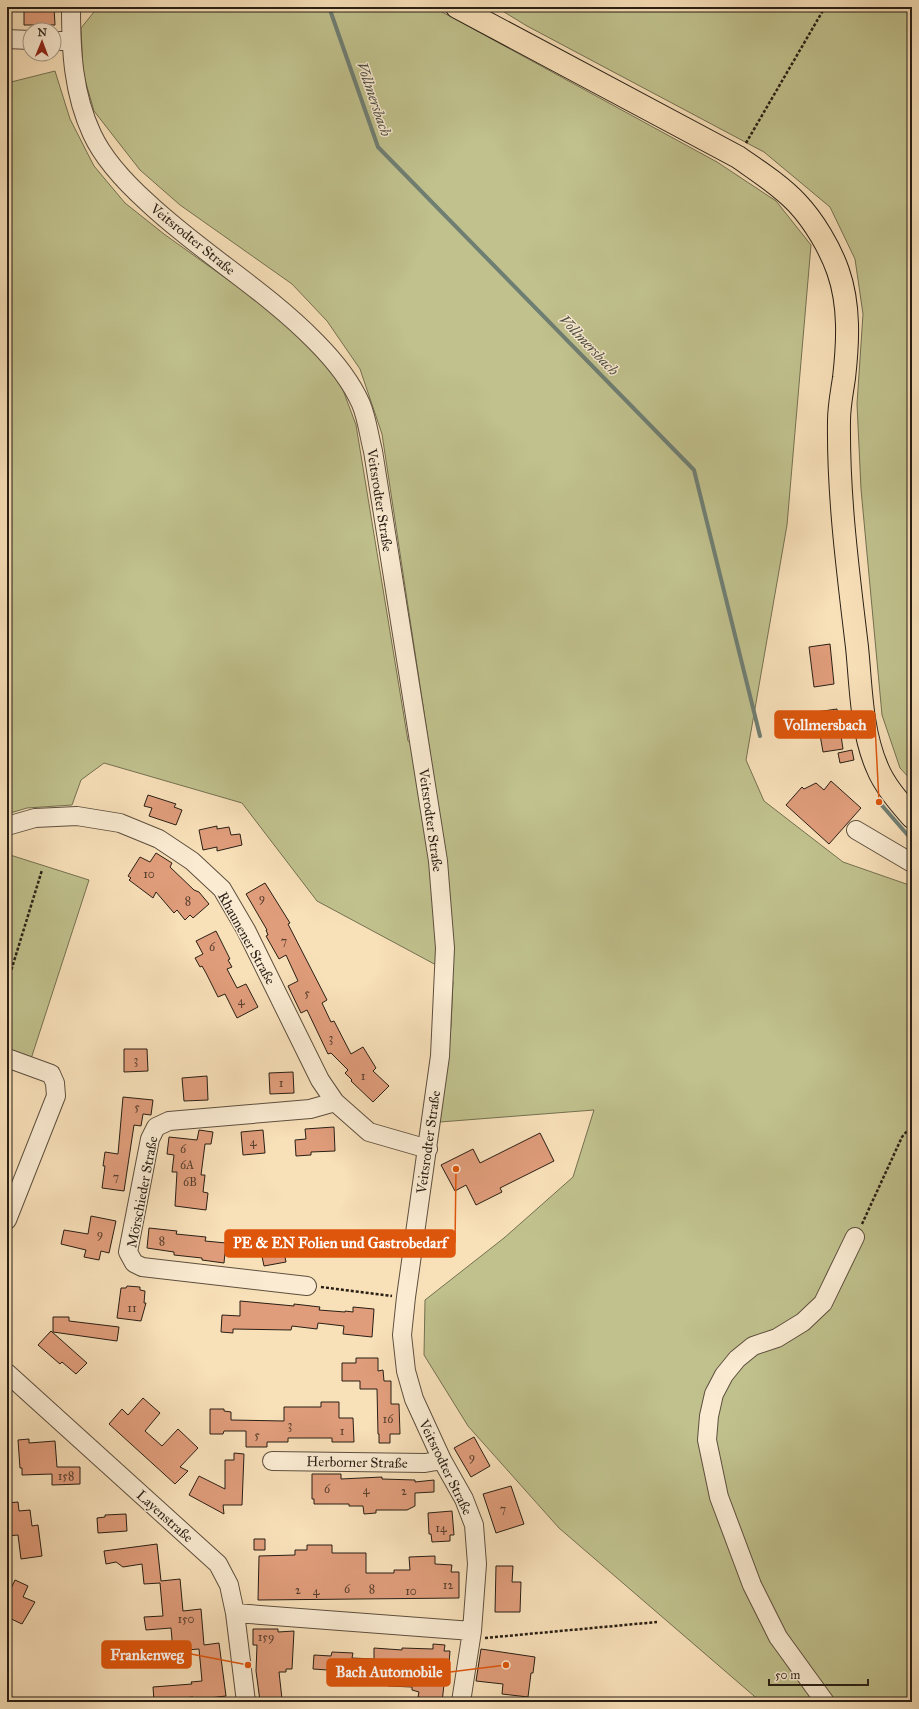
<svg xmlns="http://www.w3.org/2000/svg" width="919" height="1709" viewBox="0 0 919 1709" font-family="'IM FELL Great Primer',serif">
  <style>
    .green { fill: #c0c18d; stroke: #747051 }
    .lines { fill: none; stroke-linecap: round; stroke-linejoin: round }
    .stream { stroke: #6f7e73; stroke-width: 4 }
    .building { fill: #e09d7b; stroke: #291f15 }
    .minor-casing { stroke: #5d4f3e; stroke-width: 20 }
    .major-casing { stroke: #291f15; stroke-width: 24 }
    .path { stroke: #291f15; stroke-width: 2.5; stroke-dasharray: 3 2; stroke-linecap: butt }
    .minor { stroke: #faebd2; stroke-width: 18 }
    .major { stroke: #f8e0b9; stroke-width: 22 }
    .labels { text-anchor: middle; stroke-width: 3; stroke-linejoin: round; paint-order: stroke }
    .number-label { font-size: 12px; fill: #573e2e }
    .street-label { font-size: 14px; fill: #291f15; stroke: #faebd2 }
    .water-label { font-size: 15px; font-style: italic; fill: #4c4e44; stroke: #faebd2 }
    .leader { fill: none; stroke: #de560c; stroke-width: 1.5 }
    .callout-dot { fill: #de560c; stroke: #faebd2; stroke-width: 1.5 }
    .callout { fill: #de560c; stroke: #de560c; stroke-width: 1.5 }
    .callout-label { font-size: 15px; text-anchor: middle; font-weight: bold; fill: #fff }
  </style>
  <rect width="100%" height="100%" fill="#f8e0b9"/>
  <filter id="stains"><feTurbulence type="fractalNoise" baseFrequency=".005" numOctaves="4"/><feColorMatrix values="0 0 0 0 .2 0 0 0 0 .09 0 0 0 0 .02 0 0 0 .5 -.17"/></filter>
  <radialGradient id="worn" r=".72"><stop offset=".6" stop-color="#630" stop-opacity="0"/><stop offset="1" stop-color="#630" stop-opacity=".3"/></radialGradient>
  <!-- green -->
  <path class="green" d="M98,7h335l284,155 59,39 35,44 -24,280 -41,235 18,41 79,61 69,24v816h-151l-202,-174 -91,-102 -44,-71 1,-55 79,-62 69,-61 21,-67 -154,12 11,-96 2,-45 -15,-15 -121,-65 -75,-98 -138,-40 -23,17 -9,25 -45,3 -20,6v-731l48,-12 15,48 24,47 31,37 39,31 123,88 43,47 13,21 13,35 52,316 22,11 -48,-318 -22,-65 -33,-48 -35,-37 -112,-79 -40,-35 -46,-59 -11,-38 -2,-45z
    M496,7h416v774l-12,-13 -18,-53 -21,-226 -4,-85 6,-90 -8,-55 -25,-52 -66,-55 -237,-126z
    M7,854l82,26 -59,182 -23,-8z"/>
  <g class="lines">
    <!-- stream -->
    <path class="stream" d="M329,7l49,140 316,323 66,266
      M879,802l33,38"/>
  </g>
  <!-- building -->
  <path class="building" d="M24,7h30l1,18h-31z
    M830,644l4,40 -20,3 -5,-40z
    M837,709l6,40 -20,3 -7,-40z
    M852,750l2,10 -14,3 -2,-10z
    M831,781l30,27 -32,36 -43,-39 16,-18 2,2 12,-6 8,7z
    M148,795l28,9 -2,3 8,3 -6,15 -27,-9 3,-8 -8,-2z
    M217,826v3l12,-2 2,8 9,-1 2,11 -25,6v-4l-14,3 -4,-20z
    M156,853l16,10 -2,4 24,23 5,2 10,12 -16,14 -3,-3 -5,5 -8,-10 -3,3 -18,-21 -3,6 -24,-18 2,-2 -3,-2 12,-19 10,5z
    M265,883l25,40 -2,1 39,76 -5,3 9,19 3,-1 17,33 12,-7 13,21 -3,3 16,15 -16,16 -22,-21 1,-1 -7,-7 3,-3 -17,-17 -3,1 -21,-44 -6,3 -13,-27 10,-5 -12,-26 -7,4 -13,-23 2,-1 -2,-5h1l-21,-36z
    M216,931l14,28 -2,1 4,7 -5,2 10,19 9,-4 12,23 -21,11 -12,-24 -7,3 -12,-24 -4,-7 -2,1 -5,-9 8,-4 -7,-13z
    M124,1049h23l1,22 -24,1z
    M293,1072l1,21 -24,1 -1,-21z
    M207,1076l1,24 -24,1 -2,-23z
    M123,1097l30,3 -2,15 -8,-1 -2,12 -7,-1 -10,66 -22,-3 3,-22h-2l2,-14 13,2z
    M334,1127l1,24 -24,1v3l-15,1 -1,-16 11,-1 -1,-10z
    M199,1130l14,2 -2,12h-6l-4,31h4l-2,17 5,1 -2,17 -31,-4 2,-34h-5l2,-17 -7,-1 2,-17 28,3z
    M263,1130l2,23 -22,2 -2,-23z
    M540,1133l14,28 -54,27 2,4 -26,13 -10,-20 -11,6 -14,-26 32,-16 7,14z
    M91,1216l25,5 -7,32 -8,-2 -2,9 -15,-3 2,-7 -25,-6 3,-14 24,4z
    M149,1228l28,3 -1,3 30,3 -1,4 21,2 -2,20 -22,-3v-2l-28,-3v-3l-27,-4z
    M274,1234l3,14 6,-1 3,15 -22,4 -6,-29z
    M127,1286l13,1v3l5,1 -1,12h2l-5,18 -24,-3 4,-30h5z
    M240,1301l54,5v-2l26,3 -1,3 26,2v-1l8,1v-5l21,2 -2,28 -29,-3 1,-8 -26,-3 -1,6 -25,-3 -1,4 -58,-1v4l-12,-1 1,-17 18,1z
    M53,1317h16v4l50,6 -2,14 -64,-9z
    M51,1331l36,32 -11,11 -14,-12 -2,2 -22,-19z
    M356,1358h22v13l5,-1 1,11h7v23h8l1,30h-10v9h-11v-9h-1l-1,-45h-17v-8h-18v-18h14z
    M143,1398l17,15 -15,18 17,15 16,-17 20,19 -18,19 8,4 -13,13 -66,-60 13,-15 6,6z
    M321,1402h18v16h14l1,24h-22v-4h-44v4h-21v5h-21v-16h-22l-1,3h-13v-25h14v2l7,1v8l53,1v-14h37z
    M474,1437l16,29 -19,11 -17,-29z
    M29,1439v4l26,-2 2,26h23v17l-28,1v-11l-30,1v-7h-2l-2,-28z
    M234,1453l10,1 -2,51h-19l1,9 -35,-19 10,-19 26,13v-29h9z
    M312,1474h29v5l41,-2v2l33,1v2l19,-2v12l-19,1v13l-8,4h-31v3l-12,1 -1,-8h-14v-2h-35v-5h-2z
    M511,1486l13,38 -28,9 -13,-39z
    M18,1502l1,9 11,-1 2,16 6,-1 4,31 -21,3 -3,-24 -11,1v-33z
    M452,1511l2,24h-4v6l-18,1 -1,-8h-2l-1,-21z
    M126,1514l1,17 -29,2 -1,-15 8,-1v-2z
    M254,1539h11v11h-11z
    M157,1544l4,37 19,-2 3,32 18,-2 3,36 15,-2 7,53 -33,4v-3l-39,4 -1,-14 39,-3 -1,-2 11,-1 -3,-32 -26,2 -2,-23 -25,2 -2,-13 19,-1 -3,-33 -16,1 -2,-20 -19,3 -7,-5 -10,2 -2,-13z
    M307,1545h25v8h34v20h28v-3h16l-1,-13 26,-1v8l17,1 -1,7h8v26l-201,2 1,-44 36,-1v-5h12z
    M496,1566h17l-1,16h9l-1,30h-25z
    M15,1580l13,6 -5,11 12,5 -13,22 -15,-7v-20z
    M253,1629h25v3l16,-1 -2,38h-6v3h-7l3,27 -22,2 -4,-30 1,-26h-4z
    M433,1644l12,1 -1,6h6l-2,25h-3l-3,26h-20l1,-4 -5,-1 1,-5 -7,-2v-3l-24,-1v-8l-15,-1v-4l-60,-4 1,-14 17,1 1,-4 21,1 -1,5 22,1v-11l28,2v-2l31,1z
    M481,1649l54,8 -2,16h-2l-3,24 -26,-3 1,-10 -27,-3z"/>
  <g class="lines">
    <defs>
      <path id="minor" d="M71,7c0,44 2,86 21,127 12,26 34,49 55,68 53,50 117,87 168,139 18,18 35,38 46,63 6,14 8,32 12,47l65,410 7,87 -5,108 -34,241 -4,38 4,36 8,28 28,61 22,39 10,26 3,39 -5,67 -11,71
        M7,39l23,1
        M54,41h17
        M7,826l28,-8 42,-2 43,7 39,16 33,22 30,28 24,41 74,150 15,22 34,30 59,17
        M856,830l56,33
        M7,1058l44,16 4,9 1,13 -49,124
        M307,1286l-165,-19 -8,-4 -6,-11 22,-113 6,-12 13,-6 141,-12 25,-7
        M7,1373l211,191 11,21 6,28 11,89
        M272,1461l153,2 17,-3
        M235,1613l237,18
        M825,1702l-47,-65 -26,-52 -33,-88 -12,-57 2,-24 5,-22 10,-19 13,-16 16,-13 24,-8 26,-16 20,-19 32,-66"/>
      <path id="major" d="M457,7l281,150c20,14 42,28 59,46 17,18 33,45 41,68 12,34 10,72 6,107 -2,14 -5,28 -5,43 -1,75 9,151 18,226 4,39 4,83 20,120 7,18 22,35 35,50"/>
    </defs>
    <!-- minor casing -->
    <use href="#minor" class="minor-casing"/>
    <!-- major casing -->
    <use href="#major" class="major-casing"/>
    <!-- path -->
    <path class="path" d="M746,143l79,-136
      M7,984l35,-114
      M862,1224l40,-87 10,-12
      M321,1287l71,9
      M485,1638l172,-16"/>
    <!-- minor -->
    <use href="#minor" class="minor"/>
    <!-- major -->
    <use href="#major" class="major"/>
  </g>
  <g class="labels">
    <!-- number labels -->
    <g class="number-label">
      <text x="149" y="878">10</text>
      <text x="262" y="902">9</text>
      <text x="188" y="905">8</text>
      <text x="284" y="945">7</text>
      <text x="212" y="951">6</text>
      <text x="307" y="997">5</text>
      <text x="241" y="1005">4</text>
      <text x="331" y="1042">3</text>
      <text x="136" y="1064">3</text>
      <text x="363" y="1080">1</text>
      <text x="281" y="1087">1</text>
      <text x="137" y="1111">5</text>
      <text x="253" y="1146">4</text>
      <text x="183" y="1153">6</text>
      <text x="187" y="1169">6A</text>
      <text x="116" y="1181">7</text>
      <text x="190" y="1186">6B</text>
      <text x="100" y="1238">9</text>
      <text x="162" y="1245">8</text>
      <text x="132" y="1312">11</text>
      <text x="388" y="1423">16</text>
      <text x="290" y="1429">3</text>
      <text x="342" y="1435">1</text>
      <text x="257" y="1439">5</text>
      <text x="472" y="1461">9</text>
      <text x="66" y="1480">158</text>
      <text x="327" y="1493">6</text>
      <text x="366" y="1494">4</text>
      <text x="404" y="1495">2</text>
      <text x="503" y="1513">7</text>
      <text x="441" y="1532">14</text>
      <text x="448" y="1589">12</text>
      <text x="347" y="1593">6</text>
      <text x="372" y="1593">8</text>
      <text x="298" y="1594">2</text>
      <text x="316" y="1595">4</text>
      <text x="411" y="1595">10</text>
      <text x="186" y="1623">150</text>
      <text x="266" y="1641">159</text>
    </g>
    <!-- street labels -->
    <g class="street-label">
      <text transform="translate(193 239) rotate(39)" y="5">Veitsrodter Straße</text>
      <text transform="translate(380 500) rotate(81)" y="5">Veitsrodter Straße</text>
      <text transform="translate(431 820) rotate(82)" y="5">Veitsrodter Straße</text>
      <text transform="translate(247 938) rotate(61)" y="5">Rhaunener Straße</text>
      <text transform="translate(428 1142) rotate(-82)" y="5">Veitsrodter Straße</text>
      <text transform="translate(142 1192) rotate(-79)" y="5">Mörschieder Straße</text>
      <text transform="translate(357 1462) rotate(1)" y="5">Herborner Straße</text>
      <text transform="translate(446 1467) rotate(64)" y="5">Veitsrodter Straße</text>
      <text transform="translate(165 1516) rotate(42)" y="5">Layenstraße</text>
    </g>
    <!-- water labels -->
    <g class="water-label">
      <text transform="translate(374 99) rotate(71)" y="5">Vollmersbach</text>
      <text transform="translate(589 345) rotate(46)" y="5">Vollmersbach</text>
    </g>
  </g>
  <!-- callouts -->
  <path class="leader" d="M879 802L875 725M456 1169L455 1243M248 1665L191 1654M506 1665L450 1672"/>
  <g class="callout-dot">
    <circle cx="879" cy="802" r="4"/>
    <circle cx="456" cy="1169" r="4"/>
    <circle cx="248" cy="1665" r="4"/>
    <circle cx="506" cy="1665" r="4"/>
  </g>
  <g class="callout">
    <rect x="775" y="711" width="100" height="27" rx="4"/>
    <rect x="225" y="1230" width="230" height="27" rx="4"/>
    <rect x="102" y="1641" width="89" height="27" rx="4"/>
    <rect x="327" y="1659" width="123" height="27" rx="4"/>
  </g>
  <g class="callout-label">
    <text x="825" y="730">Vollmersbach</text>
    <text x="340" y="1248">PE &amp; EN Folien und Gastrobedarf</text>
    <text x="147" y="1660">Frankenweg</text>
    <text x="389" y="1677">Bach Automobile</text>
  </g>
  <!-- margin -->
  <rect width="919" height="1709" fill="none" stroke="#f8e0b9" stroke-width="24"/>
  <rect x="8" y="8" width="903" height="1693" fill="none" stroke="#291f15" stroke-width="2"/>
  <rect x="12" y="12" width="895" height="1685" fill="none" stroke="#291f15"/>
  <!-- north arrow -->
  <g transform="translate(42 42) rotate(1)"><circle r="19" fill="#faebd2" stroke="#a69986"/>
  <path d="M0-3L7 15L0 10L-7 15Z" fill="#8f2418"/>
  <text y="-6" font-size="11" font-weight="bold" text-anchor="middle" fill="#291f15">N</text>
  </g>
  <!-- scale -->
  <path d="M769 1679v6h99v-6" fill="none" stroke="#291f15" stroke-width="2"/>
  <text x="775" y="1679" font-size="12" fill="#291f15" stroke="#faebd2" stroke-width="3" paint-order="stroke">50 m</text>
  <rect width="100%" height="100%" filter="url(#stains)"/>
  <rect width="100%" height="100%" fill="url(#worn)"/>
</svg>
